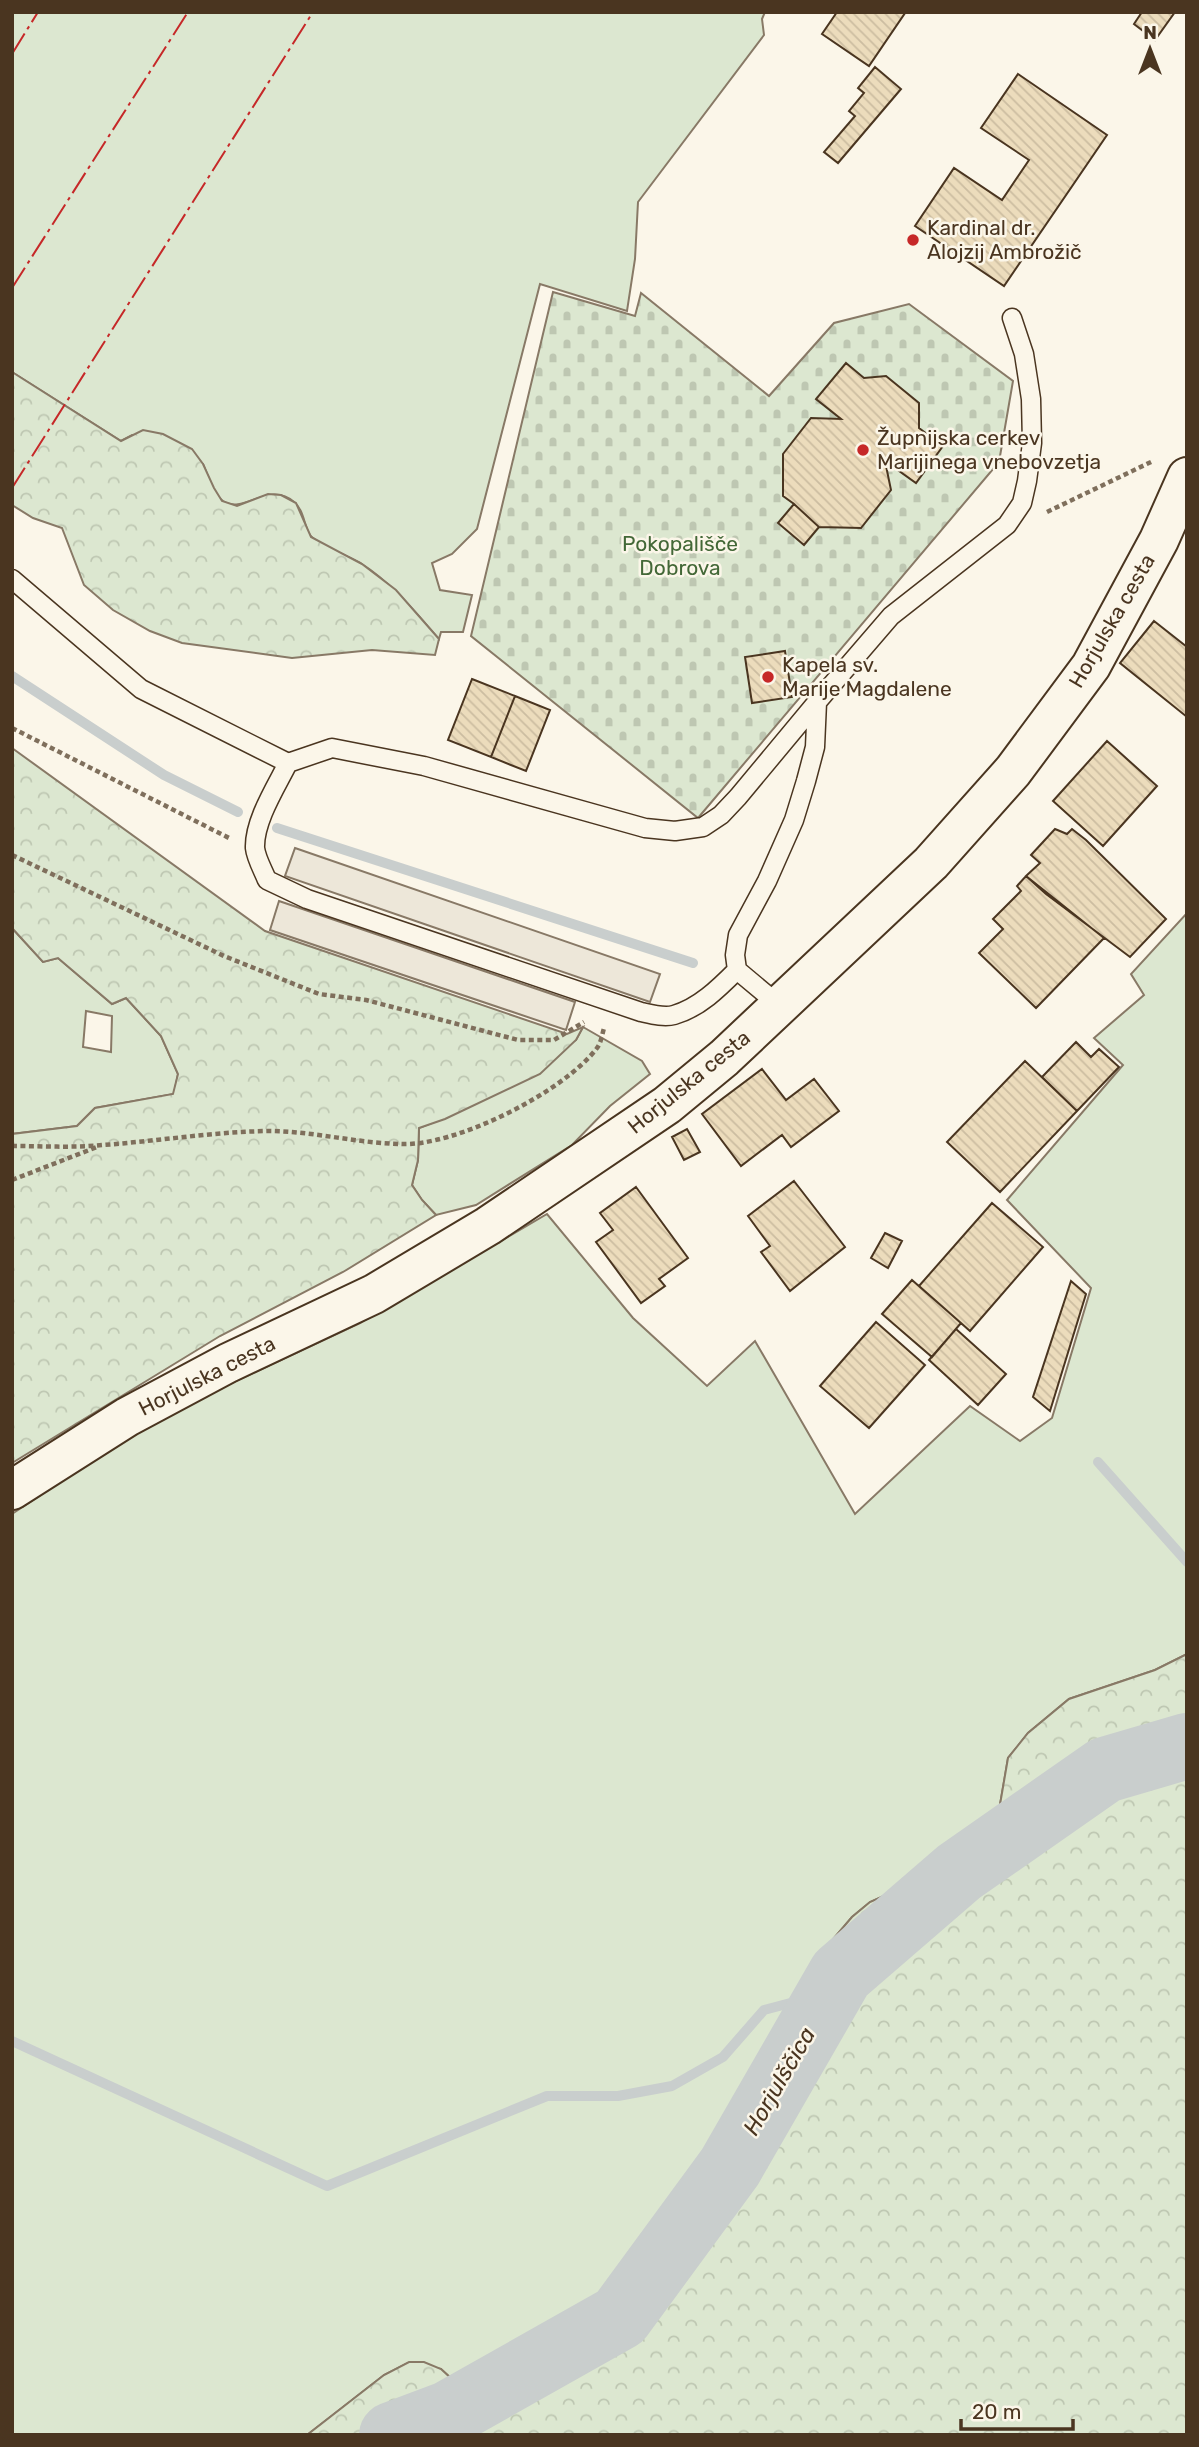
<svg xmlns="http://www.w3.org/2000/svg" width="1199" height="2447" viewBox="0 0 1199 2447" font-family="Rubik,sans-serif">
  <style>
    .grass { fill: #dce7d0; stroke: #887966; stroke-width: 2; fill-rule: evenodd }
    .forest { fill: url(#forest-crowns); stroke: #887966; stroke-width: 2 }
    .cemetery { fill: url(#cemetery-stones); stroke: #887966; stroke-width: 2 }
    .parking { fill: #ede7d9; stroke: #887966; stroke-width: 2 }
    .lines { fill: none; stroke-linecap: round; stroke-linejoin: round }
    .stream { stroke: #c9cecd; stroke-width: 10 }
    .river { stroke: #c9cecd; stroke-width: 66 }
    .building { fill: url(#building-back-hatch); stroke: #4a3520; stroke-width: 2 }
    .service-casing { stroke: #4a3520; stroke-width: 21 }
    .tertiary-casing { stroke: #4a3520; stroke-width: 42 }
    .path { stroke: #7f6f5c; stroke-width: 4.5; stroke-dasharray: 5 3.5; stroke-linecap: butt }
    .service { stroke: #fbf6e9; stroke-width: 18 }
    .tertiary { stroke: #fbf6e9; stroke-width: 38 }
    .power { stroke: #c62828; stroke-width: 2; stroke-dasharray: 24 5 3.5 5; stroke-linecap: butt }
    .poi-dot { fill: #c62828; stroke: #fbf6e9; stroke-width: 2.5 }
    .labels { text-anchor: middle; stroke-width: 5; stroke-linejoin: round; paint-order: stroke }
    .poi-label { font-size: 21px; fill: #4a3520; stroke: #fbf6e9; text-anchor: start }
    .park-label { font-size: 21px; fill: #436837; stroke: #fbf6e9 }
    .street-label { font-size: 21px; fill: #4a3520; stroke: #fbf6e9 }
    .water-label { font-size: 23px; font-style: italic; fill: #4a3520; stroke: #fbf6e9 }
  </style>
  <defs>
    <pattern id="forest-crowns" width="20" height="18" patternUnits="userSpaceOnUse" patternTransform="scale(1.75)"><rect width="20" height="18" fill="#dce7d0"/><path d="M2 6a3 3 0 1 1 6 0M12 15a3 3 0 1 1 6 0" fill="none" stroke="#bec7b2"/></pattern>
    <pattern id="cemetery-stones" width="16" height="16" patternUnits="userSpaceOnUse" patternTransform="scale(1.75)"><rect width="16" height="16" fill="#dce7d0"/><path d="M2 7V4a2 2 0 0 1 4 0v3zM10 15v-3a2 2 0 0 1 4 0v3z" fill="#bec7b2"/></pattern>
    <pattern id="building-back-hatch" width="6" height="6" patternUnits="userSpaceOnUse" patternTransform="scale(1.75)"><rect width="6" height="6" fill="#ecdcbc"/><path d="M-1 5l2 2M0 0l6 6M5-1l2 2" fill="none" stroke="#ccbda1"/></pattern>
  </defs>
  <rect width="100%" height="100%" fill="#fbf6e9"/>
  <!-- grass -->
  <path class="grass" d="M12,12h753l-3,7 2,16 -126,167 -3,57 -8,52 -87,-27 -63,245 -25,25 -20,9 8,27 32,5 -9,37h-22l-2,7c-24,-27 -46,-55 -77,-75 -11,-7 -46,-20 -52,-29 -6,-9 -6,-25 -16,-33 -25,-22 -50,13 -71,-1 -10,-7 -15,-26 -20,-37l-71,-29 -11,6 -109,-69z
    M1187,913v741l-32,16 -86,29 -41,34 -20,25 -12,70 -6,21 -13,20 -21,13 -21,6 -40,3 -25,11 -18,15 -29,34 -18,28 -16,48 -42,91 -50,81 -85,100 -30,27 -86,55 -19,5 -23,-5 -13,-12 -33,-6 -24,12 -77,60h-295v-921l143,-95 205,-96 187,-109 86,104 74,68 48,-45 100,173 115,-108 50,35 32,-23 39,-130 -84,-88 116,-135 -29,-27 50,-43 -13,-21z
    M12,928l31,34 15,-4 54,46 14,-6 35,38 17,38 -4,20 -79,14 -18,18 -65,8zM86,1011l26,5 -1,36 -28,-5z
    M583,1027l59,34 8,13 -40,32 -38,39 -96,60 -40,10 -14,-15 -10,-15 6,-25 1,-32c56,-20 106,-57 157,-88z"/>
  <!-- forest -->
  <path class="forest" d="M12,372l109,69 22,-11 20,4 29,15 11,15 11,24 8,13 15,5 31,-12 13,1 15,8 15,34 51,27 34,26 43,49 -4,16 -63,-5 -80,8 -110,-15 -32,-12 -37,-21 -29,-25 -22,-57 -29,-10 -21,-13z
    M12,748l253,183 302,103 16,-7 -7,13 -36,34 -95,45 -26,9 -1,32 -6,25 10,15 14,15 -93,57 -123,64 -208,127v-329l65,-8 18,-18 78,-14 5,-20 -17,-38 -35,-38 -14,6 -54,-46 -15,4 -31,-34z
    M1187,1654v781h-880l77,-60 25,-13h15l17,7 13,12 23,5 19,-5 86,-55 30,-27 85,-100 50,-81 42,-91 16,-48 18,-28 29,-34 18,-15 25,-11 40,-3 21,-6 21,-13 13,-20 6,-21 12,-70 20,-25 41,-34 86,-29z"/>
  <!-- cemetery -->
  <path class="cemetery" d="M553,292l82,24 6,-23 128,103 65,-73 75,-19 104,77 -14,81 -301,356 -227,-182z"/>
  <!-- parking -->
  <path class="parking" d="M295,848l365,126 -10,28 -365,-126z
    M279,901l296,101 -9,28 -296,-100z"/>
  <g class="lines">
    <!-- stream -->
    <path class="stream" d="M12,676l152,99 74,37
      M277,828l416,135
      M1098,1462l89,100
      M1173,1748l14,-18
      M12,2041l315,145 220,-90h71l54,-10 51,-29 41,-47 68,-18"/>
    <!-- river -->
    <path class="river" d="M392,2435l56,-21 172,-97 110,-150 111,-193 118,-102 146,-102 82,-24"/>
  </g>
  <!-- building -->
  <path class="building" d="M837,12h67l1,1 -36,53 -47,-32z
    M1142,12h33l-20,28 -21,-16z
    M875,67l26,22 -63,74 -14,-11 31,-36 -6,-5 15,-18 -6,-5z
    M1018,74l89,61 -103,151 -89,-60 39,-58 48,32 27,-40 -48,-32z
    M846,363l18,15 22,-2 33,27v25l24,18 -27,37 -31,-22 6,29 -30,38 -42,-1 -15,18 -26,-22 16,-19 -11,-8v-42l28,-36 30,1 -25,-20z
    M794,504l25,23 -15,18 -26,-22z
    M1154,621l33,26v70l-67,-54z
    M785,651l7,46 -40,6 -7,-46z
    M472,679l43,17 -24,61 -43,-17z
    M515,696l35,14 -24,61 -35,-14z
    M1107,741l50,45 -54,60 -50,-45z
    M1055,829l12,5 5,-5 14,11 80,79 -36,38 -84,-63 -20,-18 14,-13 -9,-8z
    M1026,876l78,62 -68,70 -57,-55 24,-24 -10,-10 28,-28 -4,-5z
    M1076,1042l15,15 8,-8 20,18 -42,44 -35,-34z
    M1025,1061l52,50 -77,81 -53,-50z
    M762,1069l24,31 28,-21 25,32 -48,36 -9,-12 -41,31 -39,-52z
    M687,1129l13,23 -16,8 -12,-23z
    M794,1181l51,66 -55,44 -29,-39 9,-6 -22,-30z
    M636,1187l52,71 -29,21 6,7 -24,17 -45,-61 17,-12 -13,-17z
    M992,1203l51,44 -73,84 -51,-45z
    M885,1233l17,8 -14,27 -17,-10z
    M912,1280l49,43 -29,34 -50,-43z
    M1071,1281l15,13 -36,117 -17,-14z
    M876,1322l49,43 -56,63 -49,-42z
    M956,1329l50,45 -28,31 -49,-45z"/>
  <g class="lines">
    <defs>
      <path id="service" d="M12,579l129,110 147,74
        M737,970l-2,-15 3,-20 29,-54 27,-61 12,-39 9,-34 2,-45
        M780,1006l-43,-36c-18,18 -38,38 -63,45 -10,3 -24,-1 -33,-3l-334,-113 -40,-19c-4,-10 -11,-22 -12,-32 -1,-27 21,-61 33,-85l44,-15 92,18 221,62 30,3 28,-4 18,-12 17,-18 79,-95 74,-86 116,-91 15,-22 5,-22 5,-38 -1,-44 -7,-45 -12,-36"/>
      <path id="tertiary" d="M12,1490l115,-73 101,-54 146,-69 114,-68 179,-121 57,-47 207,-195 82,-92 78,-105 68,-126 28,-63"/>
    </defs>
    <!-- service casing -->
    <use href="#service" class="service-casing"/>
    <!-- tertiary casing -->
    <use href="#tertiary" class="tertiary-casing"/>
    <!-- path -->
    <path class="path" d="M1047,512l106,-51
      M12,728l217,110
      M12,855l212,101 95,38 47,6 152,40h36l30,-18
      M12,1146c30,0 61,2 91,-1 55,-4 109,-13 165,-14 44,0 88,12 132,13 55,3 164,-52 197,-96 4,-5 5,-13 7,-20
      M12,1180l85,-33"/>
    <!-- service -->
    <use href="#service" class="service"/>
    <!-- tertiary -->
    <use href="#tertiary" class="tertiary"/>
    <!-- power -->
    <path class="power" d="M12,54l26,-42
      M12,288l176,-276
      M12,488l301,-476"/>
  </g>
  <!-- markers -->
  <g class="poi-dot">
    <circle cx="913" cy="240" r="7"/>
    <circle cx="863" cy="450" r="7"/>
    <circle cx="768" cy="677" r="7"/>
  </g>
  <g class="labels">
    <!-- poi labels -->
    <g class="poi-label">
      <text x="927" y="235">Kardinal dr.<tspan x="927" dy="24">Alojzij Ambrožič</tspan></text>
      <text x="877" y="445">Župnijska cerkev<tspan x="877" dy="24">Marijinega vnebovzetja</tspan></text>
      <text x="782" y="672">Kapela sv.<tspan x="782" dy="24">Marije Magdalene</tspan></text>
    </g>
    <!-- park labels -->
    <g class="park-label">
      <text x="680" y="551">Pokopališče<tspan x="680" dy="24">Dobrova</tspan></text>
    </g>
    <!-- street labels -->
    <g class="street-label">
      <text transform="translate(1112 621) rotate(-60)" y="7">Horjulska cesta</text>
      <text transform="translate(689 1082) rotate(-39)" y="7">Horjulska cesta</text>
      <text transform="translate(207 1376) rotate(-27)" y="7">Horjulska cesta</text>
    </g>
    <!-- water labels -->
    <g class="water-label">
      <text transform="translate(779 2081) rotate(-60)" y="8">Horjulščica</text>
    </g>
  </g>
  <!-- border -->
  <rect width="1199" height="2447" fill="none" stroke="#4a3520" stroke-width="28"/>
  <!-- north arrow -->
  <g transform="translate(1150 49)" stroke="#fbf6e9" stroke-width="5" paint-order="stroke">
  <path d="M0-5L12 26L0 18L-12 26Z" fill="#4a3520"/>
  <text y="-10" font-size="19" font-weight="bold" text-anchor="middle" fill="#4a3520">N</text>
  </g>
  <!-- scale -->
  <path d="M961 2419v10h112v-10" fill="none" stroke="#4a3520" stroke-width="3.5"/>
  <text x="972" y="2419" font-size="21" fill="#4a3520" stroke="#fbf6e9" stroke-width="5" paint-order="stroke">20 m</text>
</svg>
